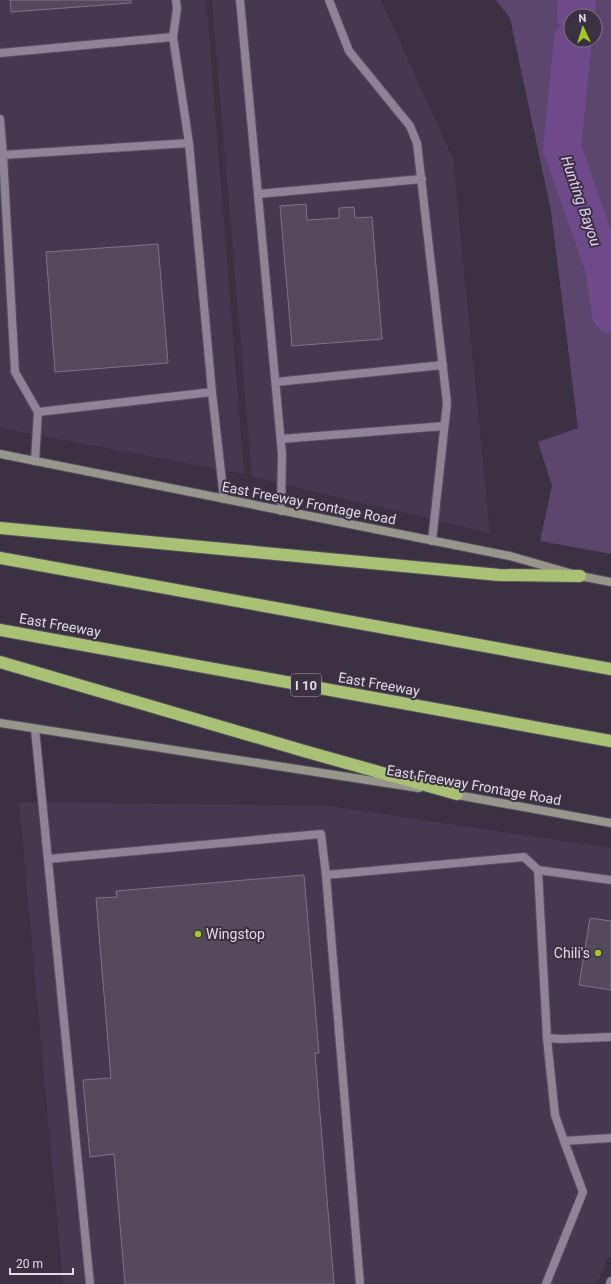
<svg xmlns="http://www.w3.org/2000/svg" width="611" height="1284" viewBox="0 0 611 1284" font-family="Roboto,sans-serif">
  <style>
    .built { fill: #453850 }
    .green { fill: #5d466e; fill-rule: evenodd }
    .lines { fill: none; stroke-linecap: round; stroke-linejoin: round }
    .river { stroke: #6f4a8a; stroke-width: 38 }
    .building { fill: #544a5c; stroke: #7e7387 }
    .service-casing { stroke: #574f5e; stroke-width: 10 }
    .minor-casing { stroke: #574f5e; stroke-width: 10 }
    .secondary-casing { stroke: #574f5e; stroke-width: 10 }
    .motorway-casing { stroke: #574f5e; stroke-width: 14 }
    .service { stroke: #8e8397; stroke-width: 8 }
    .minor { stroke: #8e8397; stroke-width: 8 }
    .secondary { stroke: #96968c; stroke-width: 8 }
    .motorway { stroke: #a9c174; stroke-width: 12 }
    .poi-dot { fill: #a2c928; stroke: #3b3143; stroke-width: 1.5 }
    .labels { text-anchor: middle; stroke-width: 4; stroke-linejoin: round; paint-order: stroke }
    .shield { fill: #3b3143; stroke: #aea7b4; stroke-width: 1 }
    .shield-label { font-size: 13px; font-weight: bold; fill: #e0dae5 }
    .street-label { font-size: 14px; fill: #e0dae5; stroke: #3b3143 }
    .poi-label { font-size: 14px; fill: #e0dae5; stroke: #3b3143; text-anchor: start }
    .water-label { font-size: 15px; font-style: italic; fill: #e1cdf2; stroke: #3b3143 }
  </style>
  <rect width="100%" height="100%" fill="#3b3143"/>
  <!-- built -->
  <path class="built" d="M0,0h206l38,474 -244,-46z
    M212,0h169l72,159 37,374 -238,-56z
    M19,802l310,4 282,42v410l-3,-1 -11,27h-534z"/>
  <!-- green -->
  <path class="green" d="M496,0h115v554l-71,-13 12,-55 -14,-44 40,-14 -27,-217 -41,-193zM571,16h24v24h-24z"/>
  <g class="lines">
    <!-- river -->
    <path class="river" d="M576,16l1,-16
      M573,40l-11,108 42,119 7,47"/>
  </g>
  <!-- building -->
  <path class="building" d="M10,0h121v3l-120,9z
    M306,204l1,16 32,-2v-10l15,-1 1,11 17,-1 10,122 -90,7 -12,-140z
    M158,244l10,119 -113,9 -9,-120z
    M304,875l15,178h-4l19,231h-209l-11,-130 -24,3 -7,-77 28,-2 -15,-180 21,-1 -1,-6z
    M590,918l21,3v69l-32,-5z"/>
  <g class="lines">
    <defs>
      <path id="service" d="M240,0l42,454 -1,57
        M329,0l20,51 61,75 7,17 30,260 -15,138
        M173,37l4,-28 -1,-9
        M0,53l173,-16 16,106
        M0,119l3,36
        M258,194l164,-15
        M276,382l167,-17
        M38,412l-23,-40 -12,-217 186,-12 23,249
        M281,439l163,-13
        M35,461l3,-49 174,-20 12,107
        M35,729l55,555
        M48,859l273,-25 5,41 34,409
        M538,870l9,168
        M326,875l198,-18 14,13 73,10
        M564,1141l-9,-26 -8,-77 14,1 50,-2
        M546,1284l37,-92 -19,-51 47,-3"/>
      <path id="minor" d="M610,1284l1,-3"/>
      <path id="secondary" d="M0,454l510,102 70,20 31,6
        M0,723l419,65
        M452,794l159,29"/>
      <path id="motorway" d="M0,528l499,47 81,1
        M0,558l611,111
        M0,630l611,111
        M0,662l304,89 153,43"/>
    </defs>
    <!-- service casing -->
    <use href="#service" class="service-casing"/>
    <!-- minor casing -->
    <use href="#minor" class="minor-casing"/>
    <!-- secondary casing -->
    <use href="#secondary" class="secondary-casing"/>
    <!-- motorway casing -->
    <use href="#motorway" class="motorway-casing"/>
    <!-- service -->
    <use href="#service" class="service"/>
    <!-- minor -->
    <use href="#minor" class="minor"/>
    <!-- secondary -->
    <use href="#secondary" class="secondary"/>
    <!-- motorway -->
    <use href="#motorway" class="motorway"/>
  </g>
  <!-- markers -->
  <g class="poi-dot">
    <circle cx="198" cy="934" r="4"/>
    <circle cx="598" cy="953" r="4"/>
  </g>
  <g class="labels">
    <!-- shield labels -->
    <rect class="shield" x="291" y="674" width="30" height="22" rx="3"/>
    <g class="shield-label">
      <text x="306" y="690">I 10</text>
    </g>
    <!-- street labels -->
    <g class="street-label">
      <text transform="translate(309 503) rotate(11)" y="5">East Freeway Frontage Road</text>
      <text transform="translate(60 625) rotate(10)" y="5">East Freeway</text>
      <text transform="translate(379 684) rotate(10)" y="5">East Freeway</text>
      <text transform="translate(474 785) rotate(10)" y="5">East Freeway Frontage Road</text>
    </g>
    <!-- poi labels -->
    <g class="poi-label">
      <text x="206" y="939">Wingstop</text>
      <text x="590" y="958" text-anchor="end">Chili's</text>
    </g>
    <!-- water labels -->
    <g class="water-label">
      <text transform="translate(581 201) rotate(71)" y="5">Hunting Bayou</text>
    </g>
  </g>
  <!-- north arrow -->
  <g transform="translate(583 28) rotate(356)"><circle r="19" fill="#3b3143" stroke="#7d7584"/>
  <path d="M0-3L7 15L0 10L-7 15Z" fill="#a2c928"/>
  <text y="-6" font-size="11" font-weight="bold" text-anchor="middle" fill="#e0dae5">N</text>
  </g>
  <!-- scale -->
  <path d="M10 1268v6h63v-6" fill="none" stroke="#e0dae5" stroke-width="2"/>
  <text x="16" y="1268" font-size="12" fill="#e0dae5" stroke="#3b3143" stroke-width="3" paint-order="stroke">20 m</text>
</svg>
